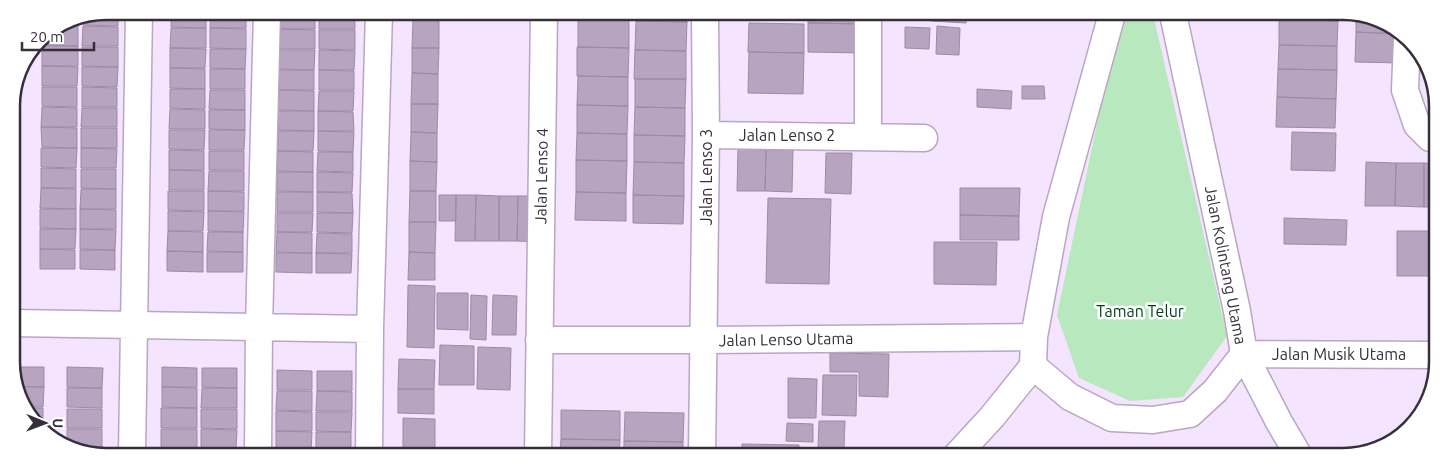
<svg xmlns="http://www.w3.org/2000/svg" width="1449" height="468" viewBox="0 0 1449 468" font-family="Ubuntu,sans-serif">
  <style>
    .green { fill: #b8e9be }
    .building { fill: #b6a4c1; stroke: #9c8aa6 }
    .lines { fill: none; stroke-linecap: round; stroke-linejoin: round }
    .minor-casing { stroke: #b9a6c3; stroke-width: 29 }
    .minor { stroke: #fff; stroke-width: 26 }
    .labels { text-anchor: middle; stroke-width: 5; stroke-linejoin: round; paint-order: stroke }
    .street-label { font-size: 16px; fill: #362f3b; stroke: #fff }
    .park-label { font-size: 16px; fill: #003e14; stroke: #fff }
    .rim { fill: none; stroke: #362f3b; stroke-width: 2.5 }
  </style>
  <rect width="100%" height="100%" fill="#f4e4fd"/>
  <!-- green -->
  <path class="green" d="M1120,14h33l74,322 -44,61 -53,4 -51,-23 -22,-63z"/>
  <!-- building -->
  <path class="building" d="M106,11h12v15l-35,-1v-9z
    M171,11l35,1v16l-35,-1z
    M211,12h35v16h-36z
    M279,12h36v17h-36z
    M319,12h36v17h-36z
    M413,12h26v8h-26z
    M578,12l51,1v6l-51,-1z
    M636,13h51v9l-51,-1z
    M809,13h54l-1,11 -54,-1z
    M932,13h35l-1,10 -35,-2z
    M1279,14h59v7l-59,-2z
    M1356,15h12l31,19 -43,-2z
    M78,17v8h-19l11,-7z
    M578,18l51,1v29l-51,-1z
    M1279,19l59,2 -1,25 -58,-1z
    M413,20h26v28h-27z
    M636,21l51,1 -1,29 -51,-1z
    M749,23l55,1v29l-56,-1z
    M808,23l54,1v29l-54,-1z
    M58,26h20v20l-36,-1 1,-9z
    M83,26l35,1v19h-36z
    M937,26l23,2 -1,27 -23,-1z
    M905,27l25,1 -1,21 -24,-1z
    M171,28h35v20h-36z
    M210,28l36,1v20l-36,-1z
    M279,29l36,1v19h-36z
    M319,30h36v20l-36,-1z
    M1356,32l43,2 1,29 -45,-1z
    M1279,45l58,1v24l-59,-1z
    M42,46h36v20h-36z
    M82,47h36v20l-36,-1z
    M577,47l52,1 -1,29 -51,-1z
    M170,48l36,1 -1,19h-35z
    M412,48h27l-1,26 -26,-1z
    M210,49h36l-1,20 -35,-1z
    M279,50h36l-1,20 -35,-1z
    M319,50l36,1 -1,19h-35z
    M635,50l51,1v28h-52z
    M749,52l55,1 -1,41 -55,-1z
    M42,66l36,1 -1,19h-35z
    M82,67h36l-1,20 -35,-1z
    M170,68l35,1v20l-35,-1z
    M210,69h35v20h-35z
    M1278,69l59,1 -1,29 -59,-2z
    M279,70h35v20h-35z
    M319,70l35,1v19h-35z
    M412,73l26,1v30h-27z
    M578,76l50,1v29l-51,-1z
    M635,79h51l-1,29 -50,-1z
    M1022,86h22l1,13h-23z
    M42,87h35v20l-35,-1z
    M82,87l35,1v19h-35z
    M170,89h35v20l-35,-1z
    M977,89l35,2 -1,18 -34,-2z
    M210,90h35v20l-36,-1z
    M279,90l35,1v20l-36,-1z
    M319,91h35l-1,20h-35z
    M1277,97l59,2 -1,29 -59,-1z
    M411,104h27l-1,29 -26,-1z
    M577,105l51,1 -1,28 -50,-1z
    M42,107l35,1v19h-36z
    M635,107l50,1v28l-51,-1z
    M82,108h35v19h-36z
    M170,109l35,1v19h-36z
    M209,110h36v20l-36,-1z
    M278,111h36v20l-36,-1z
    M318,111l35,1 1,19h-36z
    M41,127l36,1v20l-35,-1z
    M81,128h36v20h-36z
    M169,130h36l-1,20 -35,-1z
    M209,130h36l-1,20h-35z
    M278,131h36l-1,20h-35z
    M318,131l36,1 -1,20 -35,-1z
    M411,132l26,1v29l-27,-1z
    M1292,132l44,1 -1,38 -44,-1z
    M577,133l50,1v27l-51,-1z
    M634,135l51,1 -1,27 -50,-1z
    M41,148h36l-1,20 -35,-1z
    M81,148l36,1 -1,19h-35z
    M738,149l28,1 -1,41h-28z
    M169,150l35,1v19h-35z
    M766,150h27l-1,42 -27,-1z
    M209,151h35v19h-35z
    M278,151l35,1v20l-36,-1z
    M318,152h35v20l-36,-1z
    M826,153h26l-1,41 -26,-1z
    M576,160l51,1 -1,32 -50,-1z
    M410,161l27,1 -1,29h-26z
    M634,162l50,1v33l-51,-1z
    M1366,162l30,1 -1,43h-30z
    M1396,163h28v44l-29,-1z
    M1424,163l12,1 -1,43h-11z
    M41,168l35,1v19h-35z
    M81,169h35v20l-35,-1z
    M169,170l35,1v19h-35z
    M209,171h35v20h-36z
    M277,172h36v20l-36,-1z
    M317,172l36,1 -1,19h-35z
    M41,188l35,1v20l-36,-1z
    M960,188h60l-1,28 -59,-1z
    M81,189h35v20h-36z
    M168,191h36v20l-36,-1z
    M208,191l36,1v19h-36z
    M410,191h26v31h-27z
    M277,192h36v20h-36z
    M317,192l35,1 1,20 -36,-1z
    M576,192l50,1v28l-51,-1z
    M439,195h17v26h-17z
    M456,195h20l-1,46h-20z
    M476,195l23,1v45h-24z
    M633,195l51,1 -1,28 -50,-1z
    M499,196h19l-1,45h-18z
    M518,196h21l-1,46 -21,-1z
    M768,198l63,1 -2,85 -63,-1z
    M40,209h36v20l-36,-1z
    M80,209l36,1v19h-36z
    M168,211l36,1 -1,19h-35z
    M208,211l36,1 -1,20 -35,-1z
    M277,213h36l-1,19h-35z
    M317,213h36l-1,20 -35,-1z
    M960,215l59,1v24h-59z
    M1284,218l63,2 -1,25 -62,-1z
    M409,222h27l-1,31 -26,-1z
    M40,229h36l-1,20h-35z
    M80,229l36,1 -1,20 -35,-1z
    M168,231l35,1v20l-36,-1z
    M1397,231h35v45h-35z
    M1432,231h3v45h-3z
    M208,232h35v20l-36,-1z
    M277,232l35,1v20l-36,-1z
    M317,233l35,1v19h-36z
    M934,242h63l-1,43 -62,-1z
    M40,249l35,1v19h-35z
    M80,250h35v20l-35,-1z
    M167,251l36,1v20l-36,-1z
    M207,252h36v20h-36z
    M409,252l26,1v27h-27z
    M276,253h36v20l-36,-1z
    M316,253l36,1 -1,19h-35z
    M408,285l27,1 -1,62 -27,-1z
    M437,293h31v37l-31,-1z
    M471,295l16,1 -1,44 -16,-1z
    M493,295l24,1 -1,39h-24z
    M440,345l34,1v39h-35z
    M478,347l33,1 -1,42 -33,-1z
    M830,353l59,1 -1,43 -29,-1v-24h-29z
    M399,359l36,1 -1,29h-36z
    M13,367h31v20l-28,-1 -3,-5z
    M67,367l36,1 -1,20 -35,-1z
    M162,367l35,1v19h-35z
    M202,368h35v20l-35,-1z
    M277,370l35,1v19h-35z
    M317,371h35v20h-35z
    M823,375h34l-1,41 -34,-1z
    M788,378l29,1 -1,39h-28z
    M1428,380l6,1v6l-7,11z
    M16,387h28l-1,20h-17z
    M162,387l35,1v20l-35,-1z
    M67,388h35v20l-35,-1z
    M202,388h35v20h-36z
    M398,389h36v25l-36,-1z
    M277,391h35v20l-36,-1z
    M317,391l35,1v19h-36z
    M27,408h16v20h-4l-4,-3z
    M161,408h36v20h-36z
    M67,409h35v19h-35z
    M201,409h36v20l-36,-1z
    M561,410l59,1v29l-59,-1z
    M276,411l36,1v19h-36z
    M316,412h36l-1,20 -35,-1z
    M625,412l59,1 -1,29 -59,-1z
    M403,418l32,1v30l-32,-1z
    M819,421h26l-1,28 -26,-1z
    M787,423l26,1v18l-27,-1z
    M67,429h35v20h-29l-6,-4z
    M161,429h36v19h-36z
    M201,429l36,1 -1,19 -35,-1z
    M276,431l36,1 -1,20 -35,-1z
    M316,432h35v20h-35z
    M561,439l59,1 -1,15h-59z
    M624,441l59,1v13h-59z
    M742,444l57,1v10h-57z
    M74,449l28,1v4l-21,-1z
    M161,449h36v5h-36z
    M201,449l36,1v4h-36z
    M276,452h35v2h-35z
    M316,452l35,1v1h-35z"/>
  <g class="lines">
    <defs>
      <path id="minor" d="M868,13v123
        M1112,14l-56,203 -22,120 -1,29 37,31 42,21 41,2 37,-6 25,-23 29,-37
        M1173,14l64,297 7,43 35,68 20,34
        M1407,39l-2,51 12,35 13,13 6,1
        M706,135l218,3
        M13,323l357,6
        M539,340h165l330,-3
        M1244,354l191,1
        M132,454l7,-443
        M258,454l1,-127 8,-315
        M369,454l1,-125 9,-317
        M538,455l6,-443
        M702,455l4,-320 -1,-122
        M956,456l36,-39 41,-51"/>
    </defs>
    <!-- minor casing -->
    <use href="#minor" class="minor-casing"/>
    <!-- minor -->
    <use href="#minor" class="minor"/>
  </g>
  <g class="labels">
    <!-- street labels -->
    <g class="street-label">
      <text x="787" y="141">Jalan Lenso 2</text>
      <text transform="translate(541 176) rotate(-89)" y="6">Jalan Lenso 4</text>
      <text transform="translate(706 177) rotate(-90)" y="6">Jalan Lenso 3</text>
      <text transform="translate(1226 265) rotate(79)" y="6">Jalan Kolintang Utama</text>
      <text transform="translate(786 339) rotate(-1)" y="6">Jalan Lenso Utama</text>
      <text x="1339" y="360">Jalan Musik Utama</text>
    </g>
    <!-- park labels -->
    <g class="park-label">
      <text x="1140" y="317">Taman Telur</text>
    </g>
  </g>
  <!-- crop -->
  <path d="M0 0H1449V468H0ZM106 20H1343A86 86 0 0 1 1429 106V362A86 86 0 0 1 1343 448H106A86 86 0 0 1 20 362V106A86 86 0 0 1 106 20Z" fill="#fff" fill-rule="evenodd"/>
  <path class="rim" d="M106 20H1343A86 86 0 0 1 1429 106V362A86 86 0 0 1 1343 448H106A86 86 0 0 1 20 362V106A86 86 0 0 1 106 20Z"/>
  <!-- north arrow -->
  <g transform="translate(45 423) rotate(91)" stroke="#ffffff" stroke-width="4" paint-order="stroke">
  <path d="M0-4L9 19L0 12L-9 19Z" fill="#362f3b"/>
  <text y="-8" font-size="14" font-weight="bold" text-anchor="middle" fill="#362f3b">U</text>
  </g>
  <!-- scale -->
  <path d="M22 42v8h72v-8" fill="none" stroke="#362f3b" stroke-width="2.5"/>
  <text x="30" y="42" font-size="15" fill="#362f3b" stroke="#ffffff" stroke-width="4" paint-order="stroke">20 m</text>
</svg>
